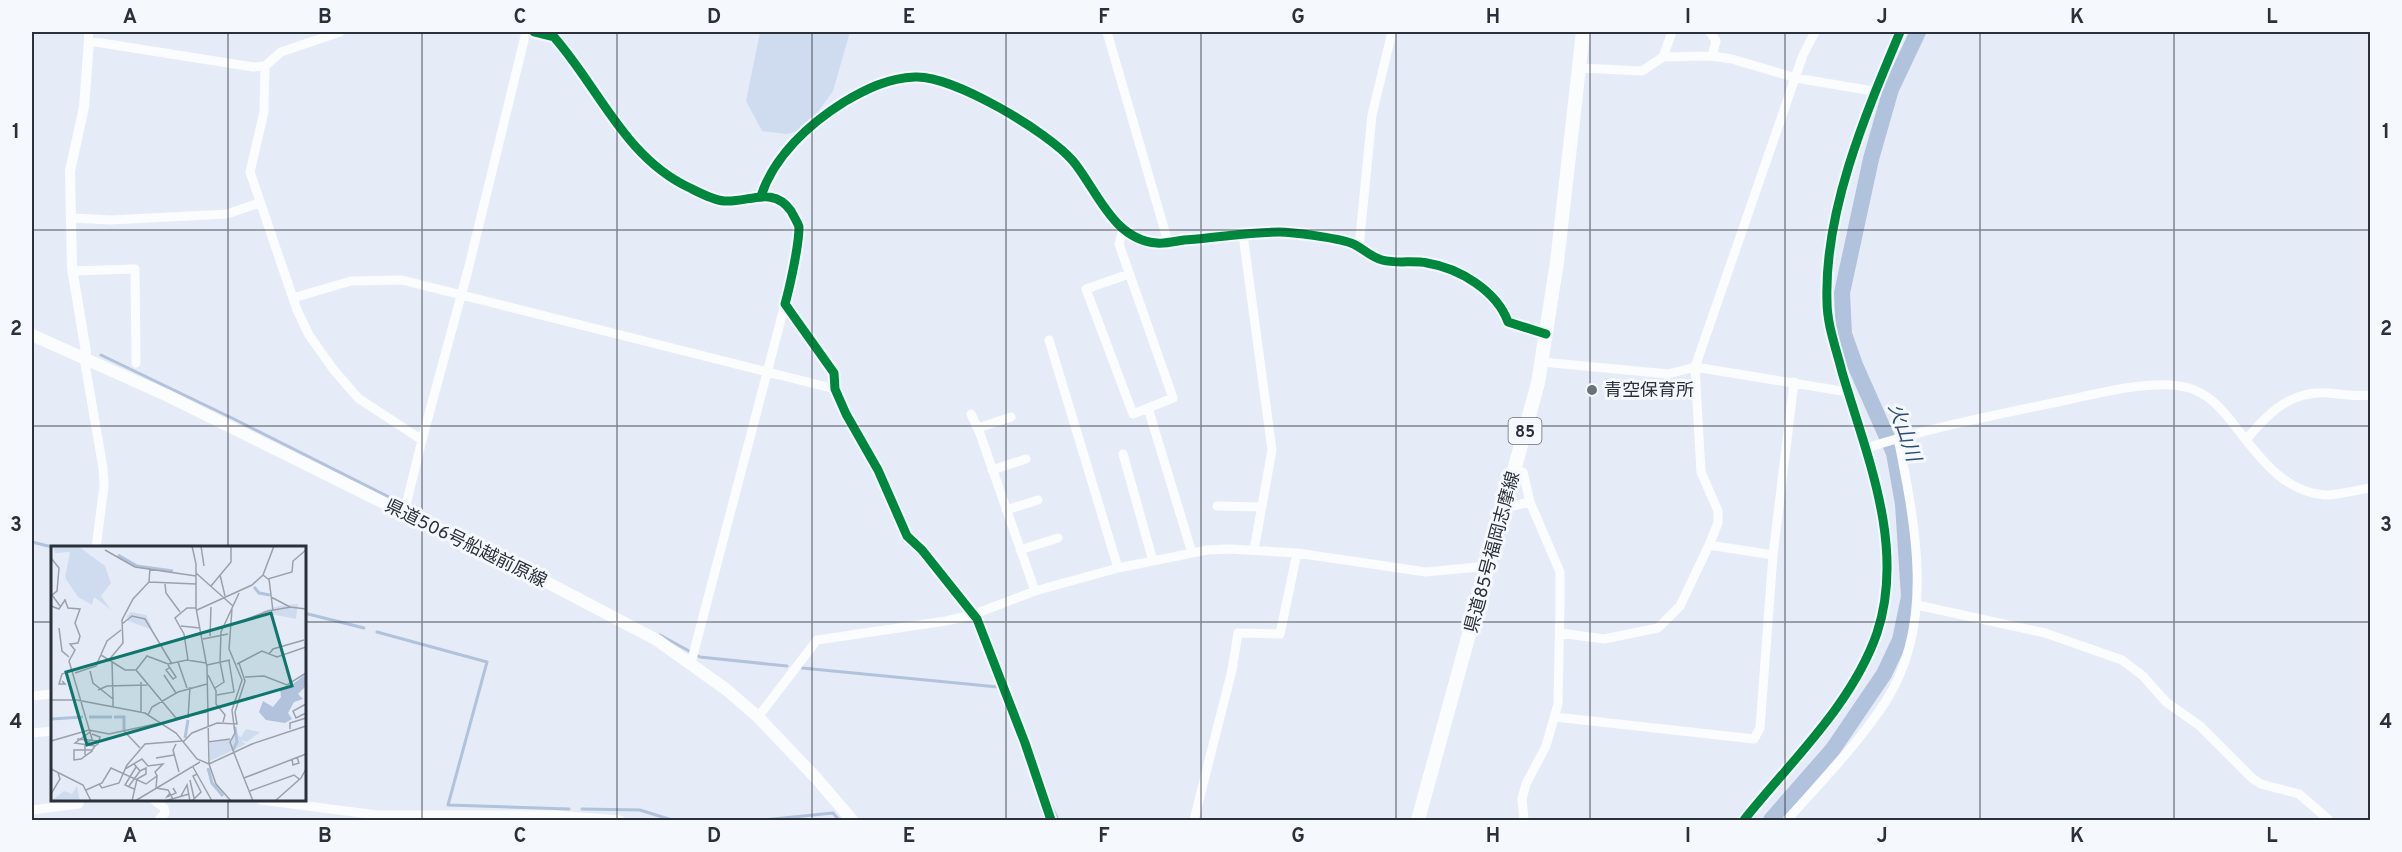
<svg xmlns="http://www.w3.org/2000/svg" width="2402" height="852" viewBox="0 0 2402 852" font-family="Overpass,'Noto Sans JP',sans-serif">
  <style>
    .green { fill: #cfdcef }
    .lines { fill: none; stroke-linecap: round; stroke-linejoin: round }
    .stream { stroke: #b1c2dc; stroke-width: 3 }
    .river { stroke: #b1c2dc; stroke-width: 16 }
    .minor { stroke: #fbfcfe; stroke-width: 9 }
    .tertiary { stroke: #fbfcfe; stroke-width: 10 }
    .secondary { stroke: #fbfcfe; stroke-width: 12 }
    .primary { stroke: #fbfcfe; stroke-width: 14 }
    .cycleway-casing { stroke: #f5f8fd; stroke-width: 13 }
    .cycleway { stroke: #00873e; stroke-width: 9 }
    .grid { fill: none; stroke: #2b313a; stroke-width: 1.5; stroke-opacity: 0.55 }
    .poi-dot { fill: #6c727c; stroke: #f5f8fd; stroke-width: 2 }
    .labels { text-anchor: middle; stroke-width: 6; stroke-linejoin: round; paint-order: stroke }
    .shield { fill: #f5f8fd; stroke: #686d74; stroke-width: 1.5 }
    .shield-label { font-size: 16px; font-weight: bold; fill: #2b313a }
    .poi-label { font-size: 18px; fill: #2b313a; stroke: #f5f8fd; text-anchor: start }
    .street-label { font-size: 18px; fill: #2b313a; stroke: #f5f8fd }
    .water-label { font-size: 20px; font-style: italic; fill: #304e7a; stroke: #f5f8fd }
    .inset-river { fill: none; stroke: #b1c2dc; stroke-width: 3 }
    .inset-road { fill: none; stroke: #9ba1ab; stroke-width: 1.5 }
    .view { fill: #0f766e; fill-opacity: 0.15; stroke: #0f766e; stroke-width: 3 }
    .inset-edge { fill: none; stroke: #2b313a; stroke-width: 3 }
    .neatline { fill: none; stroke: #2b313a; stroke-width: 2 }
    .grid-label { font-size: 20px; text-anchor: middle; font-weight: bold; fill: #2b313a }
  </style>
  <rect width="100%" height="100%" fill="#e6ecf7"/>
  <!-- green -->
  <path class="green" d="M760,32h90l-17,59 -28,39 -19,4 -24,-3 -16,-30z"/>
  <g class="lines">
    <!-- stream -->
    <path class="stream" d="M101,355l133,64 165,83
      M32,542l24,6
      M304,613l60,15
      M377,632l110,30 -39,143 121,4
      M660,635l40,22 87,9
      M802,668l196,19
      M1031,746l5,16
      M1049,800l9,20
      M582,809l58,1 32,10
      M763,820l70,-7 6,7"/>
    <!-- river -->
    <path class="river" d="M1771,820l62,-71 51,-75 16,-34 9,-43 -6,-93 -9,-51 -39,-88 -11,-31 -2,-41 29,-134 20,-70 27,-57"/>
    <!-- minor -->
    <path class="minor" d="M88,32l1,9 164,26 12,-1 16,-14 59,-20
      M534,32l20,5c45,51 71,121 136,151 10,5 23,12 34,13 24,2 49,-16 67,10 2,4 7,12 8,16 0,18 -9,59 -14,77l49,69 1,16 11,25 32,56 29,66 15,14 55,69 48,124 26,77
      M1107,32l61,210
      M1710,32l6,9 -4,15
      M1663,57l9,-25
      M265,66l-1,46 -14,60 47,138 12,25 24,34 25,29 64,42 -18,73
      M1581,68l61,3 21,-14 49,-1 20,3 64,19 77,13
      M761,196c13,-40 48,-72 83,-94 22,-13 44,-24 71,-25 38,-2 133,55 158,84 24,29 40,79 84,82 9,1 19,-2 27,-3 32,-2 64,-8 95,-8 14,0 58,6 72,11 11,4 19,14 31,17 15,4 31,0 45,3 32,5 70,28 81,59l38,12
      M72,218l39,2 116,-6 32,-11
      M1123,229l-4,15 54,154 -40,16 -47,-125 43,-15
      M1243,235l29,215 -18,100
      M1359,247l13,-132 20,-83
      M73,271l62,-2 1,94
      M293,298l58,-17 51,-1 433,109
      M1049,340l69,228
      M84,358l19,110 1,18 -8,62
      M1542,362l126,12 27,-7 153,25
      M1148,408l44,145
      M971,414l8,17 56,160
      M978,428l33,-11
      M422,440l46,-170 58,-238
      M2246,440c22,-27 45,-50 82,-47 14,1 28,4 42,2
      M1867,448c65,-21 133,-34 200,-48 34,-7 89,-22 122,-12 19,6 30,18 42,33 25,31 50,71 94,74 15,0 31,-5 45,-7
      M1123,454l30,107
      M992,470l34,-11
      M1515,470l8,2 7,30 30,70v31l-2,101 -12,42 -20,38 -4,15 2,21
      M1217,506l45,1
      M1504,508l26,-6
      M1006,510l32,-10
      M1709,545l64,10
      M1020,550l38,-12
      M1917,605l128,28 77,27 21,16 23,26 34,24 52,52 9,6 38,10 30,26
      M1560,633l44,6 54,-11 22,-22 29,-61 9,-22v-12l-17,-39 -6,-105 108,-312 12,-23
      M691,663l94,-359
      M32,696l20,-2
      M758,717l59,-77 129,-19 26,-6 63,-24 83,-23 89,-18 22,-1 68,4 129,19 63,-6
      M1555,717l199,22 6,-11 13,-173 21,-173
      M32,733l20,-2
      M154,800l10,8 1,5 -6,7
      M261,800l116,15h178l65,5
      M32,810l47,-6 1,-4
      M1194,820l38,-150 6,-37 42,1 17,-81
      M1744,820c46,-58 108,-115 133,-187 29,-87 -11,-179 -35,-261 -6,-24 -15,-47 -15,-71 -3,-90 39,-188 73,-269
      M1787,820c34,-38 71,-76 99,-119 50,-78 29,-178 12,-263"/>
    <!-- tertiary -->
    <path class="tertiary" d="M84,358l2,-6 -14,-84 -2,-97 14,-64 5,-66"/>
    <!-- secondary -->
    <path class="secondary" d="M32,335l134,60 238,118 78,35 175,92 70,50 31,27 59,62 35,41"/>
    <!-- primary -->
    <path class="primary" d="M1418,820l120,-437 19,-121 26,-230"/>
    <defs>
      <path id="cycleway" d="M534,32l20,5c45,51 71,121 136,151 10,5 23,12 34,13 24,2 49,-16 67,10 2,4 7,12 8,16 0,18 -9,59 -14,77l49,69 1,16 11,25 32,56 29,66 15,14 55,69 48,124 26,77
        M761,196c13,-40 48,-72 83,-94 22,-13 44,-24 71,-25 38,-2 133,55 158,84 24,29 40,79 84,82 9,1 19,-2 27,-3 32,-2 64,-8 95,-8 14,0 58,6 72,11 11,4 19,14 31,17 15,4 31,0 45,3 32,5 70,28 81,59l38,12
        M1744,820c46,-58 108,-115 133,-187 29,-87 -11,-179 -35,-261 -6,-24 -15,-47 -15,-71 -3,-90 39,-188 73,-269"/>
    </defs>
    <!-- cycleway casing -->
    <use href="#cycleway" class="cycleway-casing"/>
    <!-- cycleway -->
    <use href="#cycleway" class="cycleway"/>
  </g>
  <!-- grid -->
  <path class="grid" d="M228,32v516M422,32v788M617,32v788M812,32v788M1006,32v788M1201,32v788M1396,32v788M1590,32v788M1785,32v788M1980,32v788M2174,32v788M32,230h2338M32,426h2338M32,622h20M304,622h2066M228,800v20"/>
  <!-- markers -->
  <circle class="poi-dot" cx="1592" cy="390" r="6"/>
  <g class="labels">
    <!-- shield labels -->
    <rect class="shield" x="1508.5" y="418" width="33" height="26" rx="4.5"/>
    <g class="shield-label">
      <text x="1525" y="437">85</text>
    </g>
    <!-- poi labels -->
    <g class="poi-label">
      <text x="1604" y="396">青空保育所</text>
    </g>
    <!-- street labels -->
    <g class="street-label">
      <text transform="translate(466 543) rotate(26)" y="6">県道506号船越前原線</text>
      <text transform="translate(1492 552) rotate(-75)" y="6">県道85号福岡志摩線</text>
    </g>
    <!-- water labels -->
    <g class="water-label">
      <text transform="translate(1905 432) rotate(71)" y="7">火山川</text>
    </g>
  </g>
  <!-- overview -->
  <g transform="translate(51 546)">
    <rect width="255" height="255" fill="#e6ecf7"/>
    <path d="M2,0h25l27,20 6,17 -10,13 10,14 -17,-13 -2,8 -14,-8 -13,-19 5,-26 -15,1zM247,58l-2,15 -35,-7 17,-6zM80,66l15,3 7,15 -25,-9 -1,-5zM195,183l14,3 -13,10 -6,-2 5,4 -36,17v-18l21,-4 5,-5 5,3zM26,240l3,15h-29l13,-10 8,3z" fill="#cfdcef"/>
    <path d="M254,129l1,11 -8,8 5,5 -9,3 -6,11 4,6 -7,4 -19,-3 -7,-8 4,-11 10,6 8,-10 -1,-9h7z" fill="#b1c2dc"/>
    <path class="inset-river" d="M67,9l19,11 36,5M203,41l5,6 11,2M38,171h23M63,171h10v13M0,173l32,-2M134,192l3,-18M182,204l4,-8 -2,-15M157,222l4,15 11,13"/>
    <path class="inset-road" d="M141,0l4,18v44l11,59 2,97 7,20 15,17M150,0l3,20M54,4l30,17 61,9M0,12l8,10 -2,23 -5,4 8,11M145,27l37,33M169,29l5,21M212,29l5,4 24,-7 1,-11 13,-11M218,33l4,32M98,36l47,2M114,38l1,9 14,19M160,40l20,-24v-16M220,51l19,10 16,2M0,60l8,3 6,-9 3,8 12,1 -5,14 5,13 -2,7 -8,1 5,6 -6,11 23,78 -7,6v10M181,63l-3,40 13,31 -10,30 3,23 -5,9 4,11M146,64l55,-25 11,-10 11,-29M71,78l10,-8 13,3 27,45M130,80l19,2M178,80l39,-15 23,-4M8,82l3,23 7,6M159,90l1,-29M152,93l25,-5M218,108l4,-5 31,-9M50,109l24,15h11M137,114l-4,-26 -9,-16 12,-10h9M57,115l15,-18 -1,-23 11,-21 16,-17 1,-14M61,115l1,38M127,116l9,26M186,118l25,-13 15,6 29,-10M117,119l8,12 -3,2 -7,-9 3,-2M156,119l23,-5M85,124l11,-14 21,8 19,-4 19,3M85,124l40,48M39,125l3,12 20,16v7M24,127l21,-7 11,-25 14,-11M113,129l12,18M157,129l8,16v13l9,11 -2,7M194,131l19,-1 23,9 19,-12M11,135l3,3h-6l3,-10 11,-4M90,136v30M164,142l9,-6 -4,-20 1,-30 18,-39M47,144l9,-4 40,-1M166,149l17,-3 -5,-31M0,154h26l68,13 31,20 21,26 12,5M255,158l-13,7 3,7 10,-5M97,169l4,-8 26,-15 29,-8M125,172l31,-6M137,172l2,-31M239,183v-6l16,-5M73,185l16,17M39,186l-15,11 20,3M41,188l8,3 -2,7 -3,2 -2,3 -1,1v1l-11,8 -7,1v-10h18M26,193l22,2M0,195l38,-11 20,4 51,-11M132,196l9,-9 25,-10 20,1 -2,-12 10,-31 -6,-18M157,196l22,-3M125,198l-3,6 6,22M183,207l19,48M105,212l18,-3M241,213l1,6 6,-2 -2,-6M158,218l43,-20 54,-18M142,221l19,34M0,223l32,16 8,16M74,223l17,-10 6,7 15,-2 -8,8 2,4M193,232l62,-24M139,234l4,18M48,238l3,4 17,-5 8,-18 18,-21 37,-3M78,240l11,-15M83,243l-9,-4 11,-18M35,244l16,-7 9,-15 35,16 11,-8 -1,12 12,2 6,11M199,245l44,-16 5,4M119,247l-3,4 9,-4 -3,-5M0,248l9,-15 -2,-6M130,250l6,-11 3,16M81,255l5,-22 9,-5v-6l-6,3 -6,-7M84,255l65,-39M114,255l24,-7M141,255l9,-9 -8,-16 4,-2M224,255l26,-23 5,-9"/>
    <path class="view" d="M220,67l21,73 -205,59 -21,-73z"/>
    <rect width="255" height="255" class="inset-edge"/>
  </g>
  <!-- border -->
  <rect width="2402" height="852" fill="none" stroke="#f5f8fd" stroke-width="66"/>
  <rect x="33" y="33" width="2336" height="786" class="neatline"/>
  <g class="grid-label">
    <text x="130" y="23">A</text>
    <text x="325" y="23">B</text>
    <text x="520" y="23">C</text>
    <text x="714" y="23">D</text>
    <text x="909" y="23">E</text>
    <text x="1104" y="23">F</text>
    <text x="1298" y="23">G</text>
    <text x="1493" y="23">H</text>
    <text x="1688" y="23">I</text>
    <text x="1882" y="23">J</text>
    <text x="2077" y="23">K</text>
    <text x="2272" y="23">L</text>
    <text x="16" y="138">1</text>
    <text x="2386" y="138">1</text>
    <text x="16" y="335">2</text>
    <text x="2386" y="335">2</text>
    <text x="16" y="531">3</text>
    <text x="2386" y="531">3</text>
    <text x="16" y="728">4</text>
    <text x="2386" y="728">4</text>
    <text x="130" y="842">A</text>
    <text x="325" y="842">B</text>
    <text x="520" y="842">C</text>
    <text x="714" y="842">D</text>
    <text x="909" y="842">E</text>
    <text x="1104" y="842">F</text>
    <text x="1298" y="842">G</text>
    <text x="1493" y="842">H</text>
    <text x="1688" y="842">I</text>
    <text x="1882" y="842">J</text>
    <text x="2077" y="842">K</text>
    <text x="2272" y="842">L</text>
  </g>
</svg>
